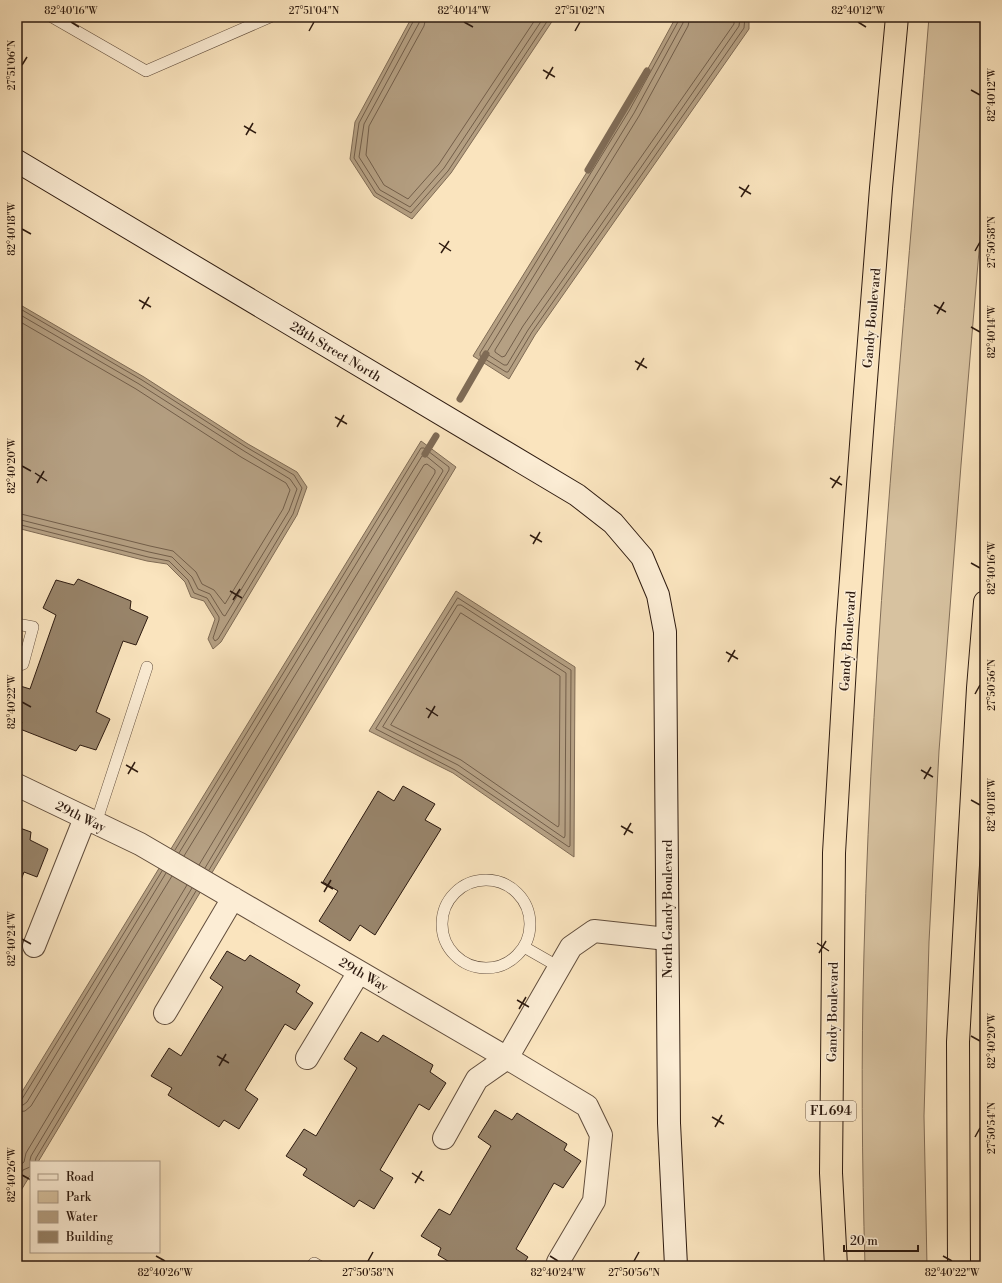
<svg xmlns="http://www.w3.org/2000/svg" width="1002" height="1283" viewBox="0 0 1002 1283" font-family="'Libre Bodoni',serif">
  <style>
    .green { fill: #d7c2a0; stroke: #826e58 }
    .water { fill: #b5a083; stroke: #7f6b55 }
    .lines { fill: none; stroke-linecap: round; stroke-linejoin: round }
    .shore { stroke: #725e4a; stroke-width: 1 }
    .stream { stroke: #7f6b55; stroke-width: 7 }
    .building { fill: #98846a; stroke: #2e1b10 }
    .lane-casing { stroke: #614d3c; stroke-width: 12 }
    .street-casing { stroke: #614d3c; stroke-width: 24 }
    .secondary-casing { stroke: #2e1b10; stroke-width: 24 }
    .highway-casing { stroke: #2e1b10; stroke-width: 24 }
    .lane { stroke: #fcedd5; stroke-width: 11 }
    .street { stroke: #fcedd5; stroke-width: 22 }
    .secondary { stroke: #fcedd5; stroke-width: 22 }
    .highway { stroke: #fae4be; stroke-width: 22 }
    .ticks { fill: none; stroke: #2e1b10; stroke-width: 1.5 }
    .labels { text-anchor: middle; stroke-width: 3; stroke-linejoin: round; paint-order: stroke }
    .shield { fill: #fcedd5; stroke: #6c5a4b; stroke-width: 1 }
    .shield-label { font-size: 12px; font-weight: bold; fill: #2e1b10 }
    .street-label { font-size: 13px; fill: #2e1b10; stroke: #fcedd5 }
    .neatline { fill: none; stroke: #2e1b10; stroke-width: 1.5 }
    .ticks-label { font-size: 10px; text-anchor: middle; fill: #2e1b10 }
  </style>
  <rect width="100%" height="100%" fill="#fae4be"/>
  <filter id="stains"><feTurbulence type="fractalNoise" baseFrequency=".005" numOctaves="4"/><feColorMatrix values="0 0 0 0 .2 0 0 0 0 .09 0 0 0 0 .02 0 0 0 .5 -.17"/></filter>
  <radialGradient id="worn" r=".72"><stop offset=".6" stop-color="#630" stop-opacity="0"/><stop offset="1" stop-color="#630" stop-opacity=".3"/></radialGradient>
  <!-- green -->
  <path class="green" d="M929,17h56v163l-24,285 -22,286 -10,191 -5,174 3,150h-62c-3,-105 -4,-210 -1,-314 8,-313 40,-624 65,-935z"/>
  <!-- water -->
  <path class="water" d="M412,17h143l-104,156 -39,46 -38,-23 -24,-37 5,-37z
    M676,17h73v12l-214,306 -26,44 -36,-23 153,-247z
    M17,303l127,74 104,67 49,28 10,15 -10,28 -76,127 -8,7 -5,-10 7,-20 -11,-18 -13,-4 -6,-15 -18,-18 -20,-3 -130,-33z
    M421,441l35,26 -418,695h-7v12l-14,23v-97z
    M456,591l119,76 -1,190 -121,-84 -84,-42z"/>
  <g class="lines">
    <!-- shore -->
    <path class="shore" d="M415,17l-1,3 -55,103 -5,35 22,35 35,20 37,-42 102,-154
      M420,17l-1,6 -55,101 -5,33 21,33 30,17 34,-39 100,-151
      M426,17l-2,9 -55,100 -3,29 18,30 24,14 31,-35 98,-147
      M679,17v3l-50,91 -149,242v3l26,16h2l24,-40 212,-304 1,-11
      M684,17l-1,6 -49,90 -147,239v2l17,11h3l21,-35 211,-304 1,-9
      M690,17l-2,9 -49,90 -144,234v2l7,5 3,-1 18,-30 211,-302v-7
      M17,307l125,73 104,67 48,28 8,13 -9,26 -75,125 -3,2 -2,-3 6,-18v-3l-12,-19 -13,-5 -6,-13 -19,-19 -21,-4 -131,-33
      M17,313l122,71 105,67 46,28 7,10 -8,22 -64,105 -2,-1 -13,-21 -12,-5 -6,-12 -20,-20 -23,-5 -132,-33
      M17,320l119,69 105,68 45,26 4,7 -7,19 -58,95 -11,-14 -12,-6 -6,-12 -23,-21 -23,-5 -133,-33
      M458,598l113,72 -1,176 -1,1 -114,-77 -79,-41z
      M458,605h3l105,68 -1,163 -1,2 -106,-73 -75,-38z
      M461,613l99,63 -1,149 -1,2 -97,-67 -70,-35z
      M175,850l246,-402h3l25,19v3l-240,400
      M179,853l243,-397 3,-1 17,14 1,2 -238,397
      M184,856l240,-391 3,-1 8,6v3l-236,392
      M17,1101l5,-2 140,-228
      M17,1106l6,-1 4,-3 139,-229
      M17,1112l8,-1 6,-5 141,-230
      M35,1162l1,-4 160,-267
      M17,1168l7,-6 2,-9 161,-268
      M17,1180l6,-10 7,-3v-7l1,-4 161,-268"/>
    <!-- stream -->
    <path class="stream" d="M588,170l59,-99
      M460,399l26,-45
      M425,454l11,-18"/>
  </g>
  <!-- building -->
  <path class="building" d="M78,579l53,22 -1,8 18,8 -12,28 -13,-4 -27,71 14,7 -14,31 -16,-5 -4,6 -56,-22 2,-7 -5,-2v-35l13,4 26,-74 -13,-7 13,-28 18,5z
    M403,786l32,18 -10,16 16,9 -66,106 -15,-10 -10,16 -31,-20 19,-30 -15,-9 55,-91 16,10z
    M17,827l14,5 -1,8 18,9 -11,28 -13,-5 -7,19z
    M227,951l18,10 5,-6 50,30 -4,7 17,11 -18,27 -10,-6 -40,66 13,9 -19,30 -15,-9 -5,7 -51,-32 4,-7 -21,-12 18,-28 12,8 42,-69 -13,-9z
    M361,1032l17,10 5,-7 50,30 -3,7 16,11 -17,27 -10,-6 -39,66 13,8 -19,31 -15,-9 -5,7 -51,-32 4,-6 -21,-13 18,-27 12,7 41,-68 -13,-9z
    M495,1110l17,10 5,-7 50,31 -3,6 17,11 -18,27 -9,-5 -38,66 12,8 -6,9h-66l-18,-11 3,-7 -20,-12 18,-27 11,6 41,-69 -13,-9z"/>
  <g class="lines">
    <defs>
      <path id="lane" d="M52,17l94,54 124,-54
        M17,624l16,3 -10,37 -6,2
        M96,823l51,-156
        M442 924a44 44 0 1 1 88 0a44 44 0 1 1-88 0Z
        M524,947l35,20
        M312,1266l2,-3 5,3"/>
      <path id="street" d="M17,785l123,59 367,214 64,-111 23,-16 73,8
        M34,946l51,-128
        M165,1013l68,-115
        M307,1058l52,-86
        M444,1138l33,-59 30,-21 80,48 14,29 -7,66 -36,61"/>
      <path id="secondary" d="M17,161l560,334 36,28 29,34 16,38 7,37 4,491 7,143"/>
      <path id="highway" d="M836,1266l-5,-93 3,-320 13,-221 16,-214 18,-230 16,-171
        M959,1266l-1,-224 20,-354 7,-86"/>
    </defs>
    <!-- lane casing -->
    <use href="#lane" class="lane-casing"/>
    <!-- street casing -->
    <use href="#street" class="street-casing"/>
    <!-- secondary casing -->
    <use href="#secondary" class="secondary-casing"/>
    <!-- highway casing -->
    <use href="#highway" class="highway-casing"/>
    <!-- lane -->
    <use href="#lane" class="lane"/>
    <!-- street -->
    <use href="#street" class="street"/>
    <!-- secondary -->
    <use href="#secondary" class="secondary"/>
    <!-- highway -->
    <use href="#highway" class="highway"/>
  </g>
  <!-- ticks -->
  <path class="ticks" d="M71,22l8,5M464,22l9,5M858,22l8,5M309,31l5,-9M575,31l5,-9M22,65l5,-8M543,70l12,7M546,79l7,-12M971,90l9,5M244,126l12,7M246,135l7,-12M739,187l12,7M741,197l8,-12M22,229l9,5M439,243l12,8M975,251l5,-9M441,253l8,-12M139,300l12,7M934,305l12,7M142,309l7,-12M937,314l7,-12M971,327l9,5M635,361l12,7M637,370l7,-12M335,417l12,7M337,427l7,-12M22,466l9,5M35,473l12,8M830,478l12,7M37,483l7,-12M832,488l8,-12M530,535l12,7M533,544l7,-12M971,563l9,5M230,591l12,7M233,600l7,-11M726,652l12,7M728,662l7,-12M975,694l5,-9M22,702l9,5M426,708l12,8M428,718l7,-12M126,765l12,7M921,770l12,7M128,774l7,-12M924,779l7,-12M971,800l9,5M621,826l12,7M624,835l7,-12M321,882l12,7M324,892l7,-12M22,939l9,5M817,943l12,8M819,953l7,-12M517,1000l12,7M519,1009l7,-12M971,1036l9,5M217,1056l12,7M219,1066l7,-12M712,1117l12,7M715,1127l7,-12M975,1137l5,-9M412,1173l12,8M22,1175l9,5M415,1183l7,-12M156,1256l9,5M550,1256l8,5M943,1256l9,5M368,1261l5,-9M634,1261l5,-9"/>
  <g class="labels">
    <!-- shield labels -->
    <rect class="shield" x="806" y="1101" width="50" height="20" rx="3"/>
    <g class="shield-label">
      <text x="831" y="1115">FL 694</text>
    </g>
    <!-- street labels -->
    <g class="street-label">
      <text transform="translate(871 318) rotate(-85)" y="5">Gandy Boulevard</text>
      <text transform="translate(336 351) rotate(31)" y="5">28th Street North</text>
      <text transform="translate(847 641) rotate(-86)" y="5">Gandy Boulevard</text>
      <text transform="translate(81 816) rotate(26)" y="5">29th Way</text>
      <text transform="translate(667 909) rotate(-90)" y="5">North Gandy Boulevard</text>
      <text transform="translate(364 974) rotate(30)" y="5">29th Way</text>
      <text transform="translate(832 1012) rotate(-89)" y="5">Gandy Boulevard</text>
    </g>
  </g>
  <!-- margin -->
  <rect width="1002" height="1283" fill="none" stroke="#fae4be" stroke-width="44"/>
  <!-- legend -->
  <rect x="30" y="1161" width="130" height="92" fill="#fcedd5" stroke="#aa9986"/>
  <rect x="38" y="1174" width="20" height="6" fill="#fcedd5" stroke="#aa9986"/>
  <text x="66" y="1181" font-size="12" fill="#2e1b10">Road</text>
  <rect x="38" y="1191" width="20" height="12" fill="#d7c2a0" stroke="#aa9986"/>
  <text x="66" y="1201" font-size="12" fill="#2e1b10">Park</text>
  <rect x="38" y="1211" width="20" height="12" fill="#b5a083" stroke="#aa9986"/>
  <text x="66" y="1221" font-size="12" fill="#2e1b10">Water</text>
  <rect x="38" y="1231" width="20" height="12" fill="#98846a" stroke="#aa9986"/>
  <text x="66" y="1241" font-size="12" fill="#2e1b10">Building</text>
  <!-- scale -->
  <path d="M844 1245v6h74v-6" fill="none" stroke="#2e1b10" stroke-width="2"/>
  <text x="850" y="1245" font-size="12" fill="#2e1b10" stroke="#fcedd5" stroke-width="3" paint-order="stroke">20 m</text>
  <rect x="22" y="22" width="958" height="1239" class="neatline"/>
  <g class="ticks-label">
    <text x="71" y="14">82°40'16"W</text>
    <text x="314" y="14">27°51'04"N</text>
    <text x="464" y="14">82°40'14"W</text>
    <text x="580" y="14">27°51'02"N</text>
    <text x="858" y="14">82°40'12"W</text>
    <text transform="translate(11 65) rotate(-90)" y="4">27°51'06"N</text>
    <text transform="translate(991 95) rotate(-90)" y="4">82°40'12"W</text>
    <text transform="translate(11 229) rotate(-90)" y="4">82°40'18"W</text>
    <text transform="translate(991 242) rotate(-90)" y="4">27°50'58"N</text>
    <text transform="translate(991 332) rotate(-90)" y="4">82°40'14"W</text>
    <text transform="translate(11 466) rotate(-90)" y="4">82°40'20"W</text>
    <text transform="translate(991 568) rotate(-90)" y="4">82°40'16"W</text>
    <text transform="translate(991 685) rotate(-90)" y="4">27°50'56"N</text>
    <text transform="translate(11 702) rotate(-90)" y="4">82°40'22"W</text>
    <text transform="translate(991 805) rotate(-90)" y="4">82°40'18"W</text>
    <text transform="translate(11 939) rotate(-90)" y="4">82°40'24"W</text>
    <text transform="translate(991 1041) rotate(-90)" y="4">82°40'20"W</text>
    <text transform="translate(991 1128) rotate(-90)" y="4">27°50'54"N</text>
    <text transform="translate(11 1175) rotate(-90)" y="4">82°40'26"W</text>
    <text x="165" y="1276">82°40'26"W</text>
    <text x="368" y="1276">27°50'58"N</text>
    <text x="558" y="1276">82°40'24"W</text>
    <text x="634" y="1276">27°50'56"N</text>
    <text x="952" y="1276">82°40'22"W</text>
  </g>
  <rect width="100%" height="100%" filter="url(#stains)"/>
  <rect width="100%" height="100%" fill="url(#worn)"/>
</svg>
